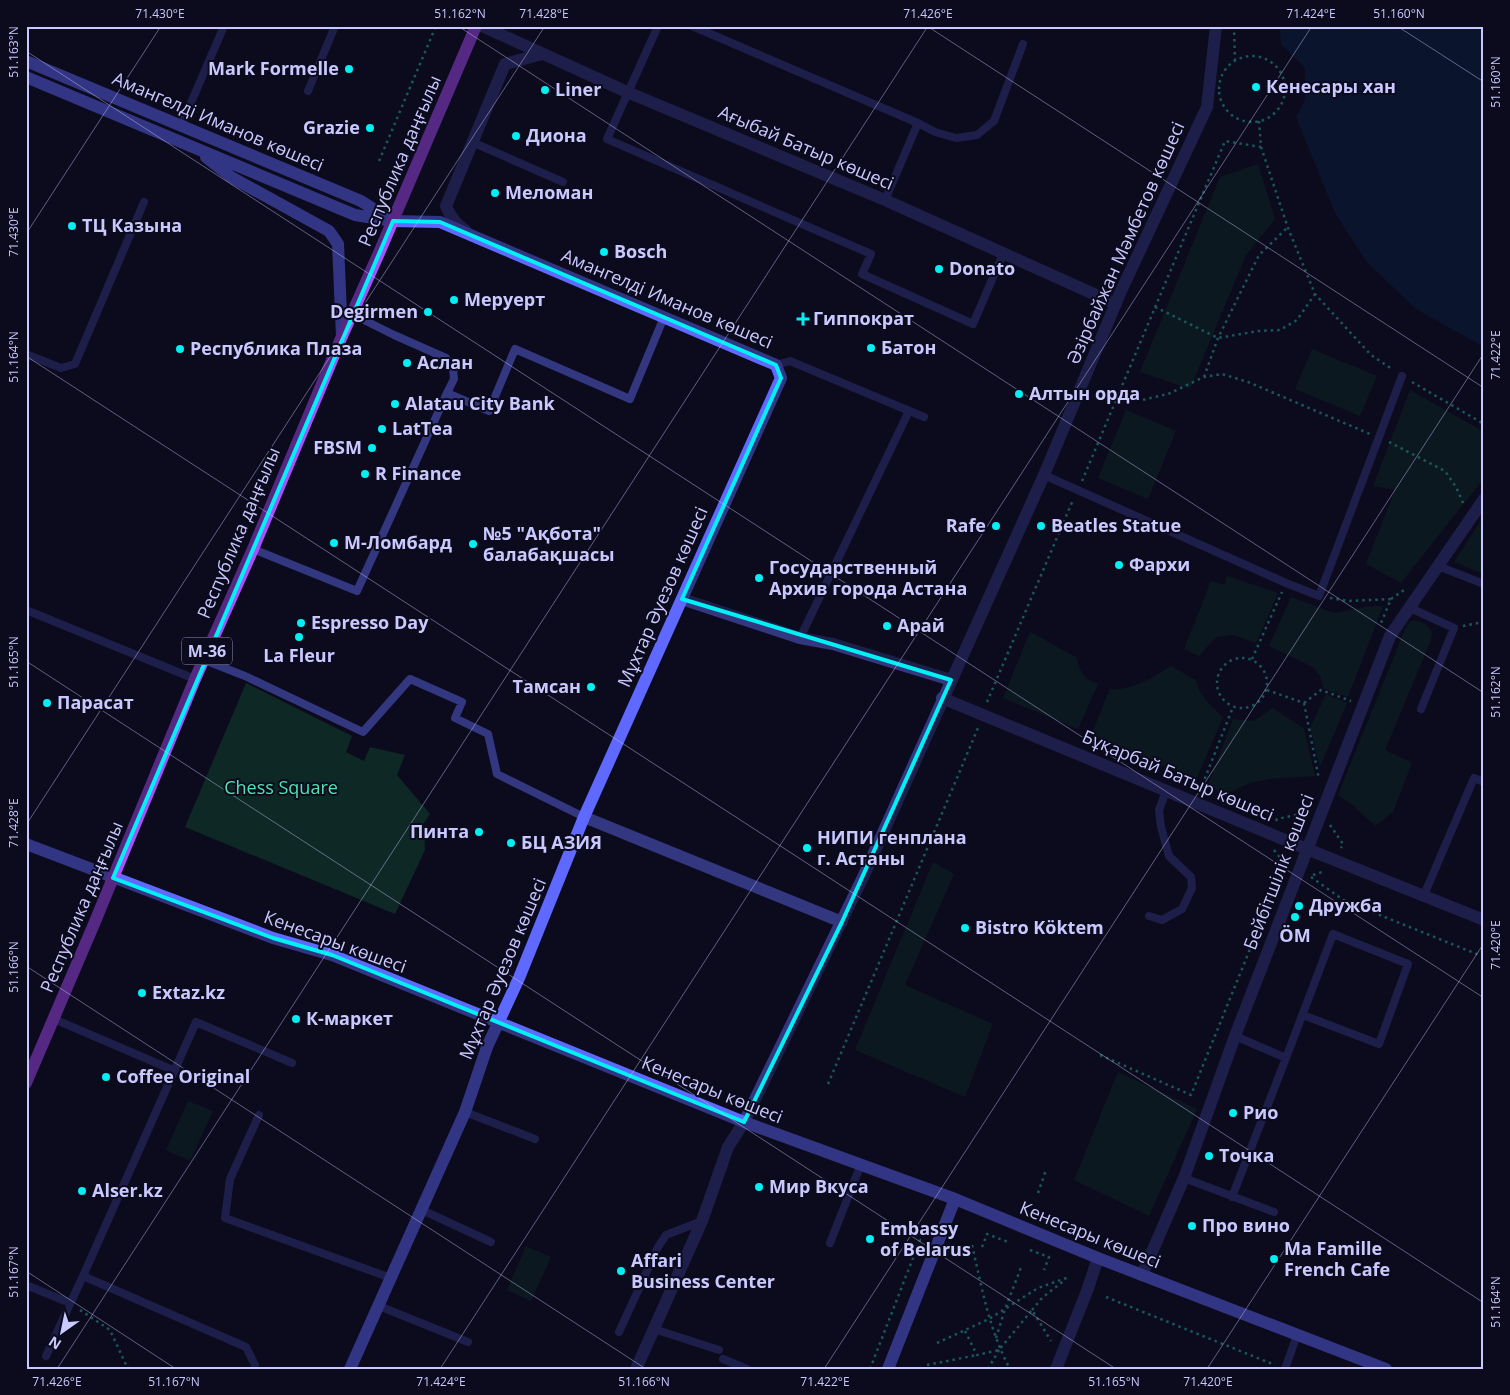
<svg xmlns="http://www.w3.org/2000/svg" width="1510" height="1395" viewBox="0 0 1510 1395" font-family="'Open Sans',sans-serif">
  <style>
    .green { fill: #0d2825 }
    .water { fill: #082140 }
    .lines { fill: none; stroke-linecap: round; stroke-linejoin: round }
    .path { stroke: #26b59f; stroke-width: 2.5; stroke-dasharray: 2.5 4; stroke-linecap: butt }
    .lane { stroke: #333780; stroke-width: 8 }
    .street { stroke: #333780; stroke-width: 12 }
    .secondary { stroke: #5f69ff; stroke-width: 12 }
    .primary { stroke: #ad4fff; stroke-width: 12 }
    .marked { fill: none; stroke: #00f0f3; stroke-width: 4; stroke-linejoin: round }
    .ticks { fill: none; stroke: #c9c8ff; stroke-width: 1; stroke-opacity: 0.45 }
    .poi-dot { fill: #00f0f3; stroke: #0c0b1e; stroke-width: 2 }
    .labels { text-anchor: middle; stroke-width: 4; stroke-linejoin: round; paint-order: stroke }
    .shield { fill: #0c0b1e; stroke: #908fbc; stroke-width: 1 }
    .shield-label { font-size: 16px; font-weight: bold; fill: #c9c8ff }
    .poi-label { font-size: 18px; font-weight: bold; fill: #c9c8ff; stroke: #0c0b1e; text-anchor: start }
    .street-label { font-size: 18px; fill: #c9c8ff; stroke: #0c0b1e }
    .park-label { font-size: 18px; fill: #4ee5b1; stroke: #0c0b1e }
    .neatline { fill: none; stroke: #c9c8ff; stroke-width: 2 }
    .ticks-label { font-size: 12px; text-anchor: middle; fill: #c9c8ff }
  </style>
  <rect width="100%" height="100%" fill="#0c0b1e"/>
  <!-- green -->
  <path class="green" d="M1258,164l17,55 -29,36 -56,134 -50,-17 80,-195z
    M1312,349l65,27 -17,40 -65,-27z
    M1410,390l74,42v46l-83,105 -35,-19 29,-74 -22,-4z
    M1126,410l50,21 -28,68 -50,-21z
    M1484,516v58l-30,-12z
    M1227,576l51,17 -22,50 -23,-8 -17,2 -17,19 -15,-7 27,-68 14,4z
    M1291,597l43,16 31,-6 18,-1 -35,91 -24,-8 -4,-13 -7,-9 -44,-21z
    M1411,621c10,-1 16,3 21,11l-1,8 -46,110 27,13 -19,49 -18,14 -20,-19 -17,-12 67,-166z
    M1030,632l46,25c5,16 6,20 22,27l-20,45 -75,-31z
    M1171,666l25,14 3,10 9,13 15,14 -27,63 -105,-45 19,-46c21,2 43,-11 61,-23z
    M246,683l106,53 -6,16 18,9 6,-14 35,8 -8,20 33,39 -6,9 1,27 -30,64 -210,-87z
    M1326,694l21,9 -27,64 -10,-39z
    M1273,708l31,21 11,47 -47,3 -18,4 -26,12 -16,-10 25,-66 21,2z
    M933,862l21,12 -49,111 88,39 -28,73 -110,-47z
    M1118,1072l79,37 -48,107 -75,-36z
    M188,1101l25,10 -23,50 -24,-11z
    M526,1246l25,11 -20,44 -24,-11z"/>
  <!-- water -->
  <path class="water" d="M1280,26h204v321l-68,-38 -50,-48 -31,-48 -39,-96 9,-17v-32l-24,-24z"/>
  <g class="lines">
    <!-- path -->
    <path class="path" d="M1234,26l1,34
      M1219 89a33 33 0 1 1 66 0a33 33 0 1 1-66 0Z
      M1259,121l2,26 27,81 27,66 56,61 21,14
      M379,161l57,-135
      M1155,307l63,31 40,-7 22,-1 17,-10 18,-26
      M1204,377l14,-39 41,-83 28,-27
      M1412,382l72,42
      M1118,393l24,7 26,-6 36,-17 18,-3 26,8 122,52
      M1389,442l56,29 11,16 8,18
      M1082,481l143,-340 36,6
      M1330,598l19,3 42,-2 -10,24
      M1391,599l13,-9
      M1463,626l21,-4
      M1217 683a25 25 0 1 1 50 0a25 25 0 1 1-50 0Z
      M1252,659l30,-67
      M1267,690l37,13
      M987,702l86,-202
      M1304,703l15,76
      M1304,703l17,-13 30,11
      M1200,791l33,-84
      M1276,821l1,-2 29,-6
      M1330,825l13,19 -2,4
      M1274,850l12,15
      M1313,875l12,-4
      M1311,877l34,24 139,56
      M1100,1055l91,40 93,-230
      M828,1084l150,-356
      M1038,1193l8,-23
      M972,1245c10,43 17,85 38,124
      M982,1247l5,-13 21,8
      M1030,1250l19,7 -5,13
      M1106,1297l169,68
      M80,1310l30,20 17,37 4,2
      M1032,1310l10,-12 24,-19
      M965,1331l12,24 22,-5 33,-40 19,31
      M996,1338l9,-29 17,-44
      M937,1343l52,-24 49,-31 31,-11
      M927,1365l50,-10
      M870,1369l50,-129 -3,-4
      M988,1369l11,-19"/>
    <!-- lane -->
    <path class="lane" d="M658,26l-51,113 264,115 -9,20 111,50 30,-70
      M692,26l226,97 -33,77
      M308,91l27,-65
      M918,123l17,9 21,6 21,-3 17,-14 29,-77
      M181,126l43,-100
      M472,142l91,40
      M352,314l42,21 52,23 7,10 1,11 -7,14 42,18 26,-62 115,50 34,-82
      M26,354l35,14 14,-4 69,-162
      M776,365l14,-4 134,56
      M1044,475l242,108 33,13 83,-220
      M253,549l104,42 90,-198
      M1438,566l46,18
      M1408,607l46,21 -33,81
      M26,610l169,69
      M800,638l109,-227
      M204,660l41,16 118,56 47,-53 52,23 -7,16 33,16 9,40 87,43
      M1424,895l50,-117 10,4
      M1149,916l13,4 20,-11 10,-21 -1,-11 -22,-21 -8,-29 -2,-17 7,-19
      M54,1019l121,52
      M1235,1036l51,22 47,-124 75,30 -29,80 -76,-29
      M465,1112l70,27
      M259,1115l-29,64 -5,39 166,60
      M1184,1178l90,34
      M1232,1197l54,-139
      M422,1210l69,32
      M830,1243l31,-79
      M83,1276l163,71 9,18
      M26,1285l44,18
      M379,1306l89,36
      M654,1329l65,21
      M619,1332l39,-85 8,-12 36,-14
      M46,1356l37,-80 113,-254 96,41
      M723,1359l24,10
      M1285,1369l12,-34"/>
    <!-- street -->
    <path class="street" d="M482,26l145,66 258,108 231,104
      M466,231c-10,-7 -15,-13 -20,-25l59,-142 37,-10
      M682,599l118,39 33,6 118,36
      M942,698l365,151 177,71
      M584,817l258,105
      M1142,1275l42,-97 51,-142 155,-400 94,-137
      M636,1369l66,-148 26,-74 16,-25 120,-247 180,-400 77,-184 86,-184 9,-81
      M1056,1369l31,-78 11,-33"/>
    <!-- secondary -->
    <path class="secondary" d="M26,61l335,140 25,16
      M26,77l329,138 38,6 47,1 336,143 5,13 -197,439 -65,161 -32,69 -22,65 -115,257
      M206,157l25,20 98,54 9,13 4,92
      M26,844l247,94 59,17 412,167 211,77 143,59 288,111
      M888,1369l67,-170"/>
    <!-- primary -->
    <path class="primary" d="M26,1083l68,-159 101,-245 58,-130 89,-213 37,-83 97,-227"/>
  </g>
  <!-- marked area -->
  <path d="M0 0H1510V1395H0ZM393,221l47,1 336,143 5,13 -99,221 269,81 -109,242 -98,200 -412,-167 -59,-17 -160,-60z" fill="#0c0b1e" fill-opacity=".55" fill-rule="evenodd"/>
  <path class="marked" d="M393,221l47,1 336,143 5,13 -99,221 269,81 -109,242 -98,200 -412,-167 -59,-17 -160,-60z"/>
  <!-- ticks -->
  <path class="ticks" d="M458,26l1026,667M927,26l557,362M1397,26l87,56M26,51l1458,947M26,234l135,-208M26,356l1458,947M26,661l1090,708M26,825l519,-799M26,966l620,403M26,1271l150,98M57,1369l871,-1343M440,1369l872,-1343M824,1369l660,-1016M1207,1369l277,-426"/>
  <!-- markers -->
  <g class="poi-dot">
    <circle cx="349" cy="69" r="5"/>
    <circle cx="1256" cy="87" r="5"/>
    <circle cx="545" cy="90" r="5"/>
    <circle cx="370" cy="128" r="5"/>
    <circle cx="516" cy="136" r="5"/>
    <circle cx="495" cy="193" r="5"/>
    <circle cx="72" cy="226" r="5"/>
    <circle cx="604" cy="252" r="5"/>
    <circle cx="939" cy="269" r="5"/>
    <circle cx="454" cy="300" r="5"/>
    <circle cx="428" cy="312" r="5"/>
    <path d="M800.5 311.5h5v5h5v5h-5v5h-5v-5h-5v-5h5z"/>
    <circle cx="871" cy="348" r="5"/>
    <circle cx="180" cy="349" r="5"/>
    <circle cx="407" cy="363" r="5"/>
    <circle cx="1019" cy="394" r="5"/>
    <circle cx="395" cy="404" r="5"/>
    <circle cx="382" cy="429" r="5"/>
    <circle cx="372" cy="448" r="5"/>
    <circle cx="365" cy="474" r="5"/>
    <circle cx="996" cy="526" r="5"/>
    <circle cx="1041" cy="526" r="5"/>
    <circle cx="334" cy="543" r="5"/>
    <circle cx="473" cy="544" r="5"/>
    <circle cx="1119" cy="565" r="5"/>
    <circle cx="759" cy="578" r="5"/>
    <circle cx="301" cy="623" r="5"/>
    <circle cx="887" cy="626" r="5"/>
    <circle cx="299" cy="637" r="5"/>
    <circle cx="591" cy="687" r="5"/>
    <circle cx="47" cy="703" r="5"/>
    <circle cx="479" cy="832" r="5"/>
    <circle cx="511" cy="843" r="5"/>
    <circle cx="807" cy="848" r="5"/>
    <circle cx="1299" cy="906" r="5"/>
    <circle cx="1295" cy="917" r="5"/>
    <circle cx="965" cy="928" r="5"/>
    <circle cx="142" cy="993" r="5"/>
    <circle cx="296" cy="1019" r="5"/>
    <circle cx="106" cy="1077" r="5"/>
    <circle cx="1233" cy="1113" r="5"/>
    <circle cx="1209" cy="1156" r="5"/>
    <circle cx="759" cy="1187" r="5"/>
    <circle cx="82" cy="1191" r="5"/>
    <circle cx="1192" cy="1226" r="5"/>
    <circle cx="870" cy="1239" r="5"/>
    <circle cx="1274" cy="1259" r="5"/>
    <circle cx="621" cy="1271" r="5"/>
  </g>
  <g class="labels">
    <!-- shield labels -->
    <rect class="shield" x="182" y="637.5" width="50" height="27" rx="4"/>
    <g class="shield-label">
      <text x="207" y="657">M-36</text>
    </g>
    <!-- poi labels -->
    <g class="poi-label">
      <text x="339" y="75" text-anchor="end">Mark Formelle</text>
      <text x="1266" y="93">Кенесары хан</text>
      <text x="555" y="96">Liner</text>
      <text x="360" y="134" text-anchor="end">Grazie</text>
      <text x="526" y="142">Диона</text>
      <text x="505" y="199">Меломан</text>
      <text x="82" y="232">ТЦ Казына</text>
      <text x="614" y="258">Bosch</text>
      <text x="949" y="275">Donato</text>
      <text x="464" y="306">Меруерт</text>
      <text x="418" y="318" text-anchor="end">Degirmen</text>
      <text x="813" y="325">Гиппократ</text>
      <text x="881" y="354">Батон</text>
      <text x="190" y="355">Республика Плаза</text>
      <text x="417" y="369">Аслан</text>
      <text x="1029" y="400">Алтын орда</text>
      <text x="405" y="410">Alatau City Bank</text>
      <text x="392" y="435">LatTea</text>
      <text x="362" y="454" text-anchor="end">FBSM</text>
      <text x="375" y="480">R Finance</text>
      <text x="986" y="532" text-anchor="end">Rafe</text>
      <text x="1051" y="532">Beatles Statue</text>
      <text x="483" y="540">№5 "Ақбота"<tspan x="483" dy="21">балабақшасы</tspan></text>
      <text x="344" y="549">М-Ломбард</text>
      <text x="1129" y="571">Фархи</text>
      <text x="769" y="574">Государственный<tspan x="769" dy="21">Архив города Астана</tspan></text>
      <text x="311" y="629">Espresso Day</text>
      <text x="897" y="632">Арай</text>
      <text x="299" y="662" text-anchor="middle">La Fleur</text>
      <text x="581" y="693" text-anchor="end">Тамсан</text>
      <text x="57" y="709">Парасат</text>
      <text x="469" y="838" text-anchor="end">Пинта</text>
      <text x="817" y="844">НИПИ генплана<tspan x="817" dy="21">г. Астаны</tspan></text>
      <text x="521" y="849">БЦ АЗИЯ</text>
      <text x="1309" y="912">Дружба</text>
      <text x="975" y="934">Bistro Köktem</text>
      <text x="1295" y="942" text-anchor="middle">ÖM</text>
      <text x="152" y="999">Extaz.kz</text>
      <text x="306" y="1025">К-маркет</text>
      <text x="116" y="1083">Coffee Original</text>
      <text x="1243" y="1119">Рио</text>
      <text x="1219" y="1162">Точка</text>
      <text x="769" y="1193">Мир Вкуса</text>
      <text x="92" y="1197">Alser.kz</text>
      <text x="1202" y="1232">Про вино</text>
      <text x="880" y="1235">Embassy<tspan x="880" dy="21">of Belarus</tspan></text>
      <text x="1284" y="1255">Ma Famille<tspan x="1284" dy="21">French Cafe</tspan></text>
      <text x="631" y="1267">Affari<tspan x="631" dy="21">Business Center</tspan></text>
    </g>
    <!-- street labels -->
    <g class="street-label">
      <text transform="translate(218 122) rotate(23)" y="6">Амангелді Иманов көшесі</text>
      <text transform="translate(806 148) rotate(23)" y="6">Ағыбай Батыр көшесі</text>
      <text transform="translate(400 161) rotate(-67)" y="6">Республика даңғылы</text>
      <text transform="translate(1126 243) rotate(-66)" y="6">Әзірбайжан Мәмбетов көшесі</text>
      <text transform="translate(667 299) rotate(23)" y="6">Амангелді Иманов көшесі</text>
      <text transform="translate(239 533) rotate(-67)" y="6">Республика даңғылы</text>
      <text transform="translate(663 597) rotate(-66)" y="6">Мұхтар Әуезов көшесі</text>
      <text transform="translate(1178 776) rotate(23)" y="6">Бұқарбай Батыр көшесі</text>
      <text transform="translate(1279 872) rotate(-69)" y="6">Бейбітшілік көшесі</text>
      <text transform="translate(82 907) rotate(-67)" y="6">Республика даңғылы</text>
      <text transform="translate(335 942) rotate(20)" y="6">Кенесары көшесі</text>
      <text transform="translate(503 969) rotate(-67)" y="6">Мұхтар Әуезов көшесі</text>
      <text transform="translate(712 1090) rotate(22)" y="6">Кенесары көшесі</text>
      <text transform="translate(1090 1235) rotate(22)" y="6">Кенесары көшесі</text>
    </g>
    <!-- park labels -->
    <g class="park-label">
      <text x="281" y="794">Chess Square</text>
    </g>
  </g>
  <!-- border -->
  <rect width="1510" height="1395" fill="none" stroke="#0c0b1e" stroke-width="55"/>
  <!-- north arrow -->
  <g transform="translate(62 1332) rotate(213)" stroke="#0c0b1e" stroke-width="4" paint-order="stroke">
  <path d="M0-4L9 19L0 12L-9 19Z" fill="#c9c8ff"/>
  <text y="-8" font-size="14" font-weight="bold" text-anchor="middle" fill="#c9c8ff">N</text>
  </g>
  <rect x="28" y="28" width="1454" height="1340" class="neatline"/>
  <g class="ticks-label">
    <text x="160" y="18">71.430°E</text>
    <text x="460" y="18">51.162°N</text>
    <text x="544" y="18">71.428°E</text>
    <text x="928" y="18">71.426°E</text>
    <text x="1311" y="18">71.424°E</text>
    <text x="1399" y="18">51.160°N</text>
    <text transform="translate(14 52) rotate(-90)" y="4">51.163°N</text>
    <text transform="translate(1496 82) rotate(-90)" y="4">51.160°N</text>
    <text transform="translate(14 232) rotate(-90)" y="4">71.430°E</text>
    <text transform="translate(1496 355) rotate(-90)" y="4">71.422°E</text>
    <text transform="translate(14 357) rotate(-90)" y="4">51.164°N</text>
    <text transform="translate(14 662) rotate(-90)" y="4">51.165°N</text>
    <text transform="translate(1496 692) rotate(-90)" y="4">51.162°N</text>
    <text transform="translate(14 823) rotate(-90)" y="4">71.428°E</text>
    <text transform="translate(1496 945) rotate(-90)" y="4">71.420°E</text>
    <text transform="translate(14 967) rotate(-90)" y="4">51.166°N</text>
    <text transform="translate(14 1272) rotate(-90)" y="4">51.167°N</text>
    <text transform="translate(1496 1302) rotate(-90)" y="4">51.164°N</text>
    <text x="57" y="1386">71.426°E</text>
    <text x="174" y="1386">51.167°N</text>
    <text x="441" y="1386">71.424°E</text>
    <text x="644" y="1386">51.166°N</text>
    <text x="825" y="1386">71.422°E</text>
    <text x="1114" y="1386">51.165°N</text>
    <text x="1208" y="1386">71.420°E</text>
  </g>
</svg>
